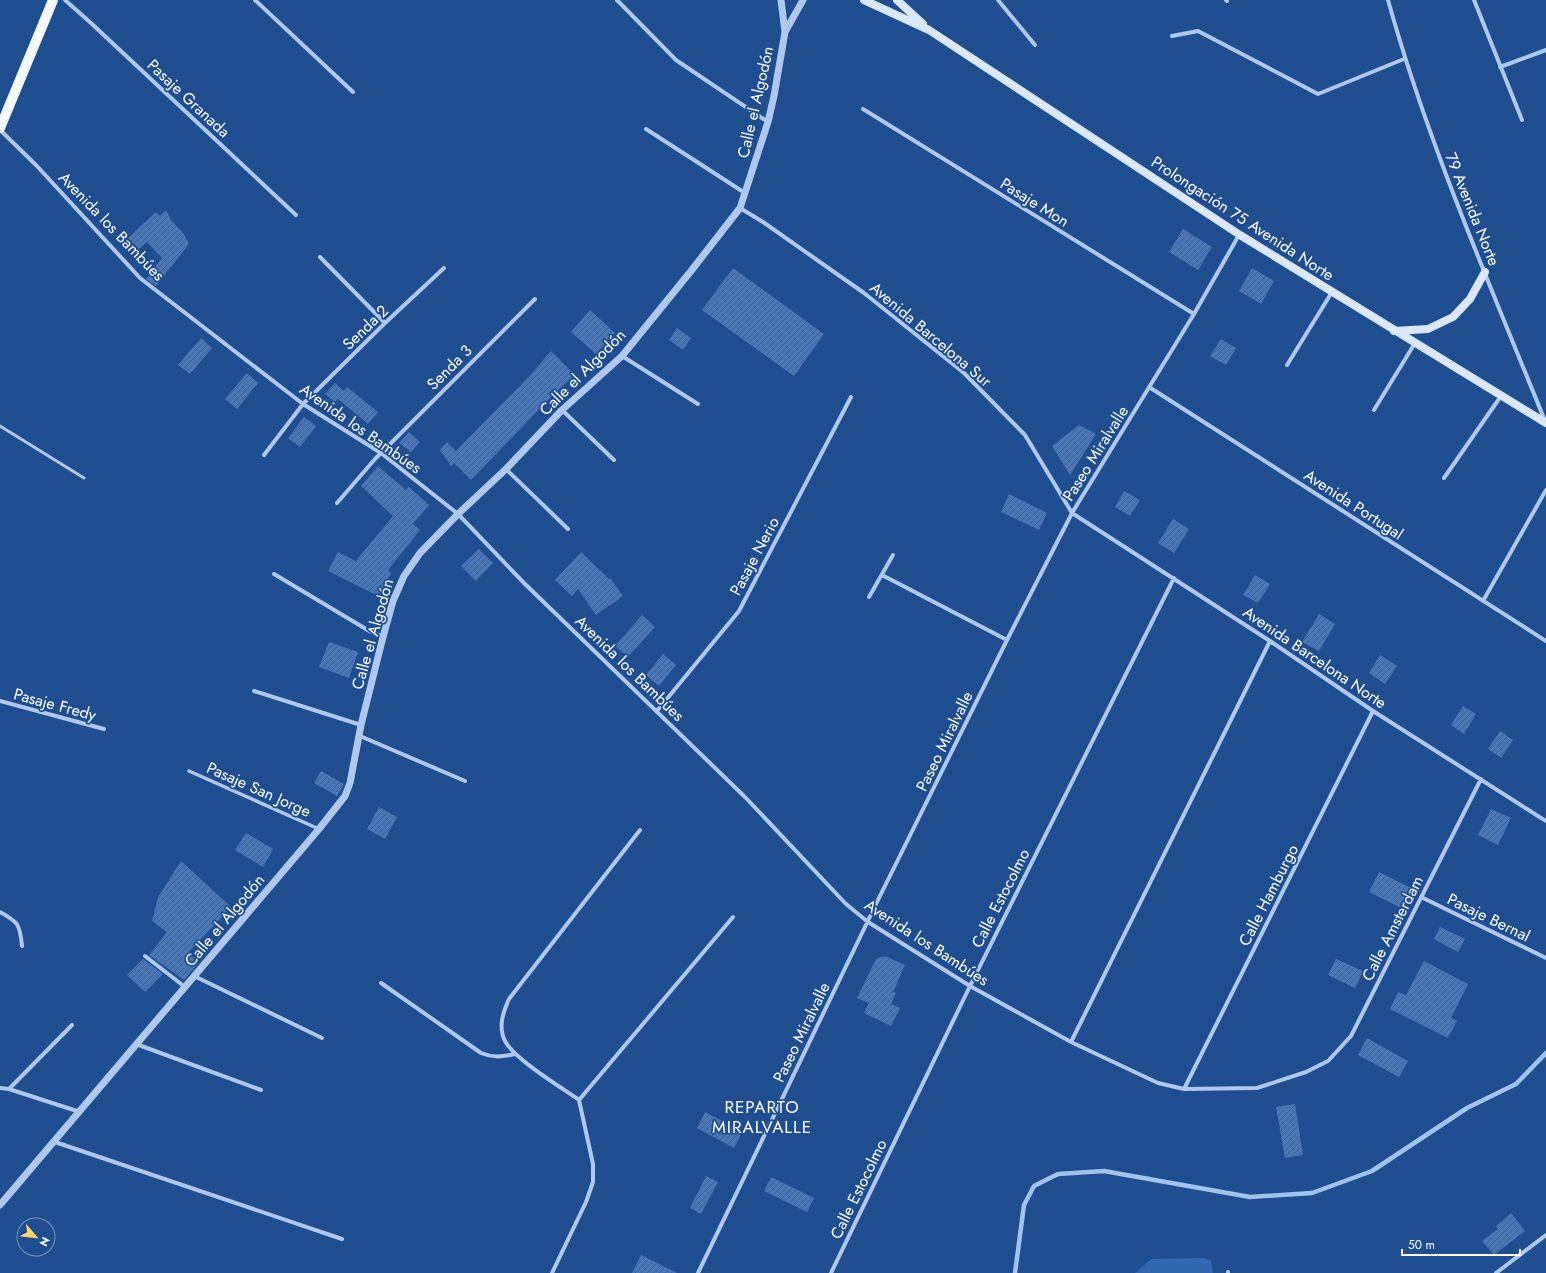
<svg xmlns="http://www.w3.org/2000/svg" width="1546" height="1273" viewBox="0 0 1546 1273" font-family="Jost,sans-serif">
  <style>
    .green { fill: #3167ae }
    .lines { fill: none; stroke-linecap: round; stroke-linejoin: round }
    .stream { stroke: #a1c4ef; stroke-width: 4.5 }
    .building { fill: url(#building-hatch) }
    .service { stroke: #aec9ed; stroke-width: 3 }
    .pedestrian { stroke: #aec9ed; stroke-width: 3.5 }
    .minor { stroke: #aec9ed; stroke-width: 4 }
    .tertiary { stroke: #aec9ed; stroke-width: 7 }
    .secondary { stroke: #dbe7fa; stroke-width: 8 }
    .primary { stroke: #f5f8ff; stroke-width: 10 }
    .labels { text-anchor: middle; stroke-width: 3.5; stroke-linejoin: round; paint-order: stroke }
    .street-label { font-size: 16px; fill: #fff; stroke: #1e4e90 }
    .neighbourhood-label { font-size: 17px; letter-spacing: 1px; fill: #fff; stroke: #1e4e90 }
  </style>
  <defs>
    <pattern id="building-hatch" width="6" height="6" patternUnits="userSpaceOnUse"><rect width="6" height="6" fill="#4777b8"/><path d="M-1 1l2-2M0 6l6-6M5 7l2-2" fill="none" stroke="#4a6282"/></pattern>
  </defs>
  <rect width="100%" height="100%" fill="#1e4e90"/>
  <!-- green -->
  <path class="green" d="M1203,1258l8,3 2,12h-78l16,-14z"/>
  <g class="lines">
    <!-- stream -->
    <path class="stream" d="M1015,1273l9,-68 10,-19 24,-12 46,-3 146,26 62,-4 60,-22 95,-63 49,-24 30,-31"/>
  </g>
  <!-- building -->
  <path class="building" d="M166,210l5,10 13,14 5,10 -33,42 -10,-7 16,-21 -15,-16 -8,7 -11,-11 28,-26 4,4z
    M1183,229l29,18 -14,23 -29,-18z
    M733,268l91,66 -30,42 -92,-66z
    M1252,268l22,13 -13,23 -22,-13z
    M590,310l25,23 -19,21 -25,-22z
    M677,328l14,10 -8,12 -14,-10z
    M201,338l11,10 -22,26 -12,-9z
    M1221,339l15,9 -10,17 -16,-9z
    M551,351l24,24 -20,18 -84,87 -17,-17 -3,3 -11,-16 7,-8 9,9 77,-79z
    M247,373l11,10 -21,26 -12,-10z
    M335,383l9,8 -2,3 5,-7 31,25 -10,12 -30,-25 -3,3 -10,-8z
    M304,417l12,9 -16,21 -12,-9z
    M1079,425l17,9 -26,41 -18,-29z
    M409,432l11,10 -9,10 -12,-9z
    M378,466l28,24 3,-3 20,18 -16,19 7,6 -32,40 3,3 -11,24 -52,-26 10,-19 18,9 37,-45 -32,-30z
    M1124,491l16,9 -10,16 -15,-9z
    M1009,494l38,19 -8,17 -38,-18z
    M1173,519l16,10 -15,24 -16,-10z
    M479,549l14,14 -17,18 -15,-15z
    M581,552l28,27 1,-1 13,18 -27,19 -18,-26 -6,7 -17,-16z
    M1255,575l15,9 -12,19 -15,-8z
    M1319,614l16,10 -16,27 -17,-9z
    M642,615l13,12 -27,30 -13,-11z
    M329,642l29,10 -9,26 -30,-11z
    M663,654l13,11 -17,21 -13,-11z
    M1380,655l17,11 -12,18 -16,-11z
    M1463,706l13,8 -12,20 -13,-9z
    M1500,731l13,9 -12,18 -13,-9z
    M321,771l23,13 -7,12 -23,-13z
    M379,807l18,10 -12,22 -18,-10z
    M1491,809l20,9 -13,27 -20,-10z
    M246,833l27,16 -10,18 -28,-17z
    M181,861l50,46 -43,46 11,9 -15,18 -35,-25 18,-23 -15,-11 6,-24z
    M1379,872l36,18 -10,20 -36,-18z
    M1440,927l25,12 -7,13 -24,-13z
    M885,956l20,9 -12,27 3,1 -5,11 9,4 -9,18 -27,-13 5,-10 -12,-5 19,-39z
    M143,959l20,15 -18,18 -18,-17z
    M1336,959l27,12 -8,17 -27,-13z
    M1424,961l44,23 -17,34 6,3 -9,17 -58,-29 8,-17 8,3z
    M1367,1038l41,23 -9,16 -41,-22z
    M1295,1104l8,51 -18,3 -9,-51z
    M705,1112l37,20 -8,16 -37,-20z
    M706,1176l12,6 -17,32 -11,-6z
    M771,1177l43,21 -7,14 -43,-21z
    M1511,1213l14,18 -31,24 -12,-14 16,-12 -2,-3z
    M641,1255l36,18h-45z"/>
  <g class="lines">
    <!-- service -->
    <path class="service" d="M0,426l84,52"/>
    <!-- pedestrian -->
    <path class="pedestrian" d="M189,771l130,58"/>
    <!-- minor -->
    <path class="minor" d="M65,0l27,24 204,191
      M255,0l98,92
      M617,0l59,60 92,62
      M998,0l37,45
      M1226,0l1,1
      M1388,0c40,144 101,282 157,421
      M1474,0l48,120
      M1172,36l26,-5 120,63 86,-35
      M1500,67l46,-17
      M863,109l331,205
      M646,129l99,64
      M0,130l36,35 104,113 163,126 78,49 77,61 66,69 221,214 101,107 22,18 102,64 101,56 87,41 26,6 73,-1 49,-16 22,-11 23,-25 130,-257
      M740,208l23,14 101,71 100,80 61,62 47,78 198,128 103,70 173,110
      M320,257l65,66
      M622,356l76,48
      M1287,365l45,-73
      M1149,387l397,254
      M562,410l52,50
      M1374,410l41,-67
      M264,455l39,-51 82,-81 59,-55
      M506,469l62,60
      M1444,478l57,-82
      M337,503l38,-44 160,-160
      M274,574l97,58 12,5
      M882,575l125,65
      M869,597l24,-42
      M1483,601l63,-111
      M254,691l107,34
      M0,701l104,28
      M657,711l82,-100 112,-214
      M360,736l105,45
      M1421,897l125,61
      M0,912c18,10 20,12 22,34
      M145,956l40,31
      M194,976l128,62
      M381,983l100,70c12,5 21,4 34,1
      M1071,1042l199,-401
      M136,1044l125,46
      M0,1088l9,1 71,23
      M9,1089l63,-64
      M1184,1089l189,-378
      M579,1100l154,-183
      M55,1142l287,97
      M1228,1272v1
      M552,1273l34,-71 7,-20v-18l-14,-64c-18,-13 -65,-41 -74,-59 -7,-14 -2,-29 4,-42l131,-169
      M698,1273l179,-371 130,-262 65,-127 122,-199 45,-79
      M831,1273l139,-287 204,-408
      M1496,1273l50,-38"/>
    <!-- tertiary -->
    <path class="tertiary" d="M785,32l18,-32
      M0,1205l319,-376 26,-33 5,-13 11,-58 22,-88 10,-36 11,-25 16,-23 38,-39 48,-45 56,-59 60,-54 69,-85 49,-63 28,-86 6,-26 11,-64 -4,-32"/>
    <!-- secondary -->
    <path class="secondary" d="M864,0l65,30 311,205 306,188
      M897,0l26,24
      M1394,331l34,-2 25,-12 17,-18 15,-27"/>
    <!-- primary -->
    <path class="primary" d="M0,128l53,-128"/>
  </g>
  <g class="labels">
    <!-- street labels -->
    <g class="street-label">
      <text transform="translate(189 98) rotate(43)" y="6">Pasaje Granada</text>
      <text transform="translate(755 102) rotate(-77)" y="6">Calle el Algodón</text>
      <text transform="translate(1035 202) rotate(32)" y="6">Pasaje Mon</text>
      <text transform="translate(1473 209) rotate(68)" y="6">79 Avenida Norte</text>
      <text transform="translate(1243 218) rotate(33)" y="6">Prolongación 75 Avenida Norte</text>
      <text transform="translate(112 226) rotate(46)" y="6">Avenida los Bambúes</text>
      <text transform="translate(365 327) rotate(-44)" y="6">Senda 2</text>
      <text transform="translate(931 334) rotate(40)" y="6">Avenida Barcelona Sur</text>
      <text transform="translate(449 367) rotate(-45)" y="6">Senda 3</text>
      <text transform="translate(582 372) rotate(-45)" y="6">Calle el Algodón</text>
      <text transform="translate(361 428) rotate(35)" y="6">Avenida los Bambúes</text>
      <text transform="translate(1095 453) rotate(-58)" y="6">Paseo Miralvalle</text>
      <text transform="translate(1354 504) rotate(33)" y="6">Avenida Portugal</text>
      <text transform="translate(754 556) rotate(-62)" y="6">Pasaje Nerio</text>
      <text transform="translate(372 634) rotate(-74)" y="6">Calle el Algodón</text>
      <text transform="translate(1315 657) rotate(34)" y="6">Avenida Barcelona Norte</text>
      <text transform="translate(630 668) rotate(44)" y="6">Avenida los Bambúes</text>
      <text transform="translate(55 704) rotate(15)" y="6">Pasaje Fredy</text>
      <text transform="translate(944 741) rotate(-64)" y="6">Paseo Miralvalle</text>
      <text transform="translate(259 789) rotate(24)" y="6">Pasaje San Jorge</text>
      <text transform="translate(1268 895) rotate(-63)" y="6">Calle Hamburgo</text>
      <text transform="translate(1000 898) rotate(-63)" y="6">Calle Estocolmo</text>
      <text transform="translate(1489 917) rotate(26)" y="6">Pasaje Bernal</text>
      <text transform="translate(224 920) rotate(-50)" y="6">Calle el Algodón</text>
      <text transform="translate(1392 928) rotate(-63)" y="6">Calle Amsterdam</text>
      <text transform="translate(927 942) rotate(33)" y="6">Avenida los Bambúes</text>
      <text transform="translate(801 1032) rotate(-64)" y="6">Paseo Miralvalle</text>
      <text transform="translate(858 1189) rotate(-64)" y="6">Calle Estocolmo</text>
    </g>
    <!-- neighbourhood labels -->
    <g class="neighbourhood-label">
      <text x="762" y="1113">REPARTO<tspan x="762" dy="20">MIRALVALLE</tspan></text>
    </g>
  </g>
  <!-- north arrow -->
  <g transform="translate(36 1237) rotate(118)"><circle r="19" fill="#1e4e90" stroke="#7895bc"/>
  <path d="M0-3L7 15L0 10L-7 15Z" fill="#fcd66d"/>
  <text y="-6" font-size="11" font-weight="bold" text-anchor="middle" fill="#ffffff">N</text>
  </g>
  <!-- scale -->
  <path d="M1402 1249v6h118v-6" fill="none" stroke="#ffffff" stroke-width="2"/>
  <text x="1408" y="1249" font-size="12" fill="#ffffff" stroke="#1e4e90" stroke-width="3" paint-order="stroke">50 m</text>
</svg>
